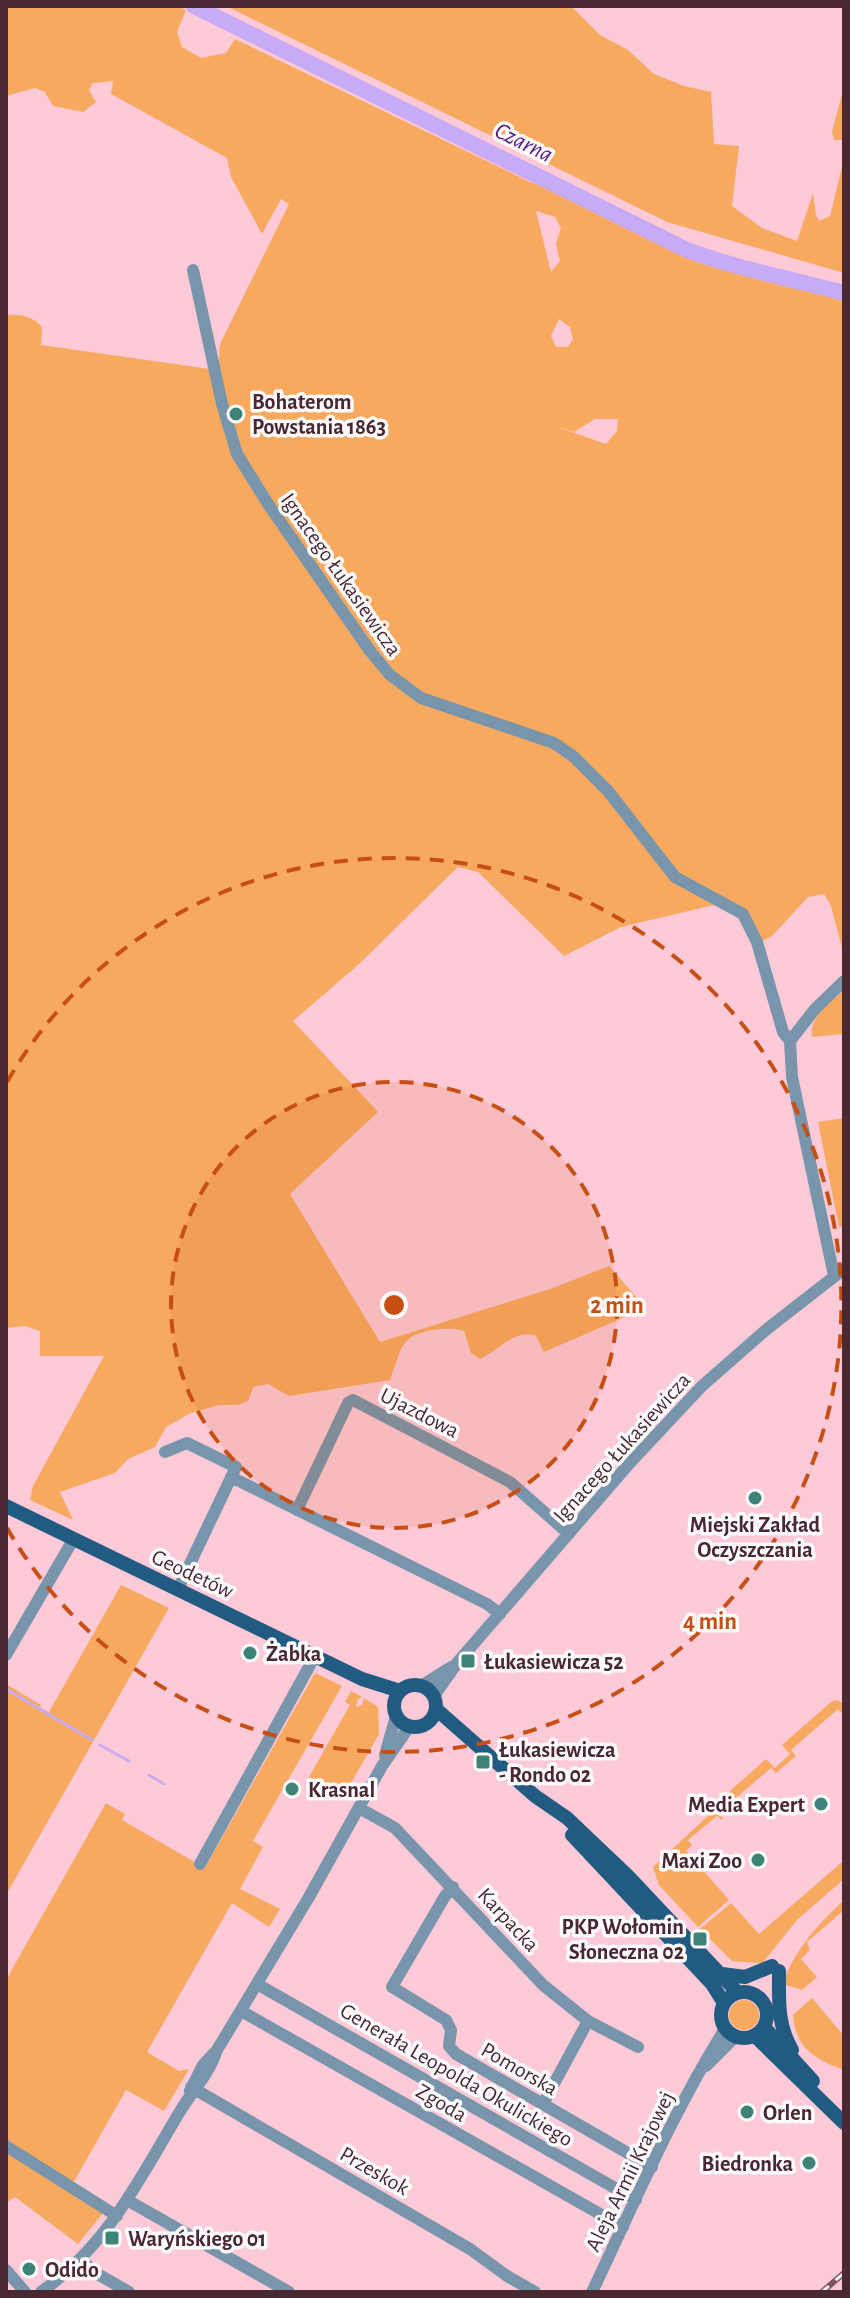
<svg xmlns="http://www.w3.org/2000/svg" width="850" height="2298" viewBox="0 0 850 2298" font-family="'Alegreya Sans',sans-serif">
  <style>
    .green { fill: #f8a960; fill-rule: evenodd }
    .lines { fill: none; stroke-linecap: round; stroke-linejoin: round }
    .stream { stroke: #c8abf6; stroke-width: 3 }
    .river { stroke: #c8abf6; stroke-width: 16 }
    .minor { stroke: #7995ab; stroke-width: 12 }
    .major { stroke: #215b81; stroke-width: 14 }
    .rail-casing { stroke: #7d5661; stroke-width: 6 }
    .rail { stroke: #fbfbfb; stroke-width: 3; stroke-dasharray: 9; stroke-linecap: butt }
    .ring { fill: none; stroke: #c84f13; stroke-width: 4; stroke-dasharray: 14 10 }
    .poi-dot { fill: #3e8378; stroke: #fbfbfb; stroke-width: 3 }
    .labels { text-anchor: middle; stroke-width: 7; stroke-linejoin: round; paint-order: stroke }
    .poi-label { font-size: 22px; font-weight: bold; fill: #492831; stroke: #fbfbfb; text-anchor: start }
    .street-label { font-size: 22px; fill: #492831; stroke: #fbfbfb }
    .water-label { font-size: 24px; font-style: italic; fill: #531c88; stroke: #fbfbfb }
    .centre { fill: #c84f13; stroke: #fbfbfb; stroke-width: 4 }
    .ring-label { font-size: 24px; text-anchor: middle; font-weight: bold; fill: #c84f13; stroke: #fbfbfb; stroke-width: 7; stroke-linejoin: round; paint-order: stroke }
  </style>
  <rect width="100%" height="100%" fill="#fecad7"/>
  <!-- green -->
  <path class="green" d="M6,6h170l10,4 -9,22 5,15 19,11 25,-5 9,-14 297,144 10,1 91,45 90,38 36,6 85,23v659l-13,-49 -7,-12 -16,3 -36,39 -18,10 -18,-33 -22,-8 -93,22 -57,29 -86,-84 -20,-5 -100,98 -65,56 85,91 -88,82 90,148 173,-54 56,-22 37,42 -102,44 -8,-16c-23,-7 -36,14 -56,23l-9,-6 -7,-22c-15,-5 -50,-2 -60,13 -4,5 -11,28 -14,36l-101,16 -21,-12 -15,3 -5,14 -10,4h-19l-28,8 -25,14 -11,20 -27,12 -13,14 -55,19 13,28 -43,-20 3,-14 71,-130h-64v-25l-15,-5 -19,2v-1013c15,-1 26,1 36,12l-1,18 169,24 9,-11 1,-14 69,-140 -8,-5 -19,35 -31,-57 -4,-19 -116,-64 2,-13 -20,2 -4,7 7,12 -13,10 -30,-6 -8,-14 -10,-4 -29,8zM536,211l19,6 6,11 -5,16 4,17 -9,11zM559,319l11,8 3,12 -5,8h-12l-5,-11zM595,419h23l-1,12 -11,13 -54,-19 22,7z
    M226,6h345l29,29 28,15 26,24 30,12 27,6 3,52 25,2 -7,60 30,22 35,13 16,-48 3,22 3,6 11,-5 14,-58v115l-177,-51z
    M844,86v54h-10l-2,-8z
    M844,990v44l-32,3c-3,-21 18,-34 32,-47z
    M844,1118v108l-5,1 -21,-105z
    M121,1585l48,23 -163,287v-211l35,21 -1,3 9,4z
    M315,1673l27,13 -89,155 10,6 -23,42 40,20 -11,18 -37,-24 -85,149 32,19 10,-2 -25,42 -38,-21 -54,95 -66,-42v-163l100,-177 19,11 -3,6 83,48z
    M351,1691l11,6 -4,2 -2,8 6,-2 2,-7 14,9 1,27 -36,63 -34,-20 41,-72 -5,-3z
    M837,1700l7,4 -1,10 -5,-5 -47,41 5,6 -20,17 -5,-5 -34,29 4,6 -3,2 -9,-1 -2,-5 3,-8 36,-32 9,9 15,-14 -8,-9 49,-43z
    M711,1813h6l6,5 -1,2 -5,-4 -29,24 4,5 -6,6 43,49 -31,27 -39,-42 -6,-18z
    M843,1861l1,18 -47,41 -36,45 -2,-2 -27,-2 -32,-32 31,-26 28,31z
    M844,1900v10l-37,32 3,8 -9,9 16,18 -15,13 -19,-6c11,-34 36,-61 61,-84z
    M812,1998l32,38v34c-29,-11 -48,-21 -51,-55z
    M729 2015a15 15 0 1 1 30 0a15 15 0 1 1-30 0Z
    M6,2152l97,61 -25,31 -63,-47 -9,6z"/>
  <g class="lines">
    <!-- stream -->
    <path class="stream" d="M6,1689l86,51
      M100,1745l29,16
      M149,1775l15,9"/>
    <!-- river -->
    <path class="river" d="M194,6l493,244c51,19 105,29 157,43"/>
    <!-- minor -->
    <path class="minor" d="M193,270l29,134 15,50 31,50 102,147 20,24 31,23 133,45 20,14 34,34 67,86 68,37 14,28 26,90 7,9
      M834,1276l-42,-199 -2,-36 25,-32 29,-28
      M165,1452l22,-9 49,24 -58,122
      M231,1477l256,127 13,10
      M297,1510l51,-107 5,-3 157,82 59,52
      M6,1655l67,-115
      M421,1686l30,-19
      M434,1696l23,-33 171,-198 74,-79 65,-57 77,-60
      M385,1755l11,-39
      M359,1808l36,20 148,157 45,36 50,26
      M200,1864l115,-208
      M453,1887l-8,9 -53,91 54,33 5,10 -2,16 7,8 196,113
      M257,1984l379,216
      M241,2011l382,216
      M706,2066l29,-29
      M191,2087l279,162 37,27 28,16
      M190,2091l13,-26 11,-12
      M543,2104l45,-83
      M6,2146l111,70
      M127,2200l162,92
      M82,2260l12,12 35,20
      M6,2270l19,22
      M41,2292c66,-46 98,-112 138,-179 14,-24 29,-36 38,-63l92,-153 73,-131 27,-39
      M592,2292c42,-88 81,-181 133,-263"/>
    <!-- major -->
    <path class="major" d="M6,1506l356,173 38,12
      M394 1706a21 21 0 1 1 42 0a21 21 0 1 1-42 0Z
      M436,1709l99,87 32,22 61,58 110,117
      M572,1835l140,149 12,19
      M779,1971c0,30 -2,53 13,79
      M722,1974l23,3 27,-11
      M721 2015a23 23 0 1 1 46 0a23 23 0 1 1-46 0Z
      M764,2027l49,54
      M755,2036l89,87"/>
    <defs>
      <path id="rail" d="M822,2292l22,-19"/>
    </defs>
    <!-- rail casing -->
    <use href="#rail" class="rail-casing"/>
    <!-- rail -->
    <use href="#rail" class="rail"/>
  </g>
  <!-- distance rings -->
  <circle cx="394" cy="1305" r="223" fill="#c84f13" fill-opacity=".12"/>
  <g class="ring">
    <circle cx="394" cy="1305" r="223"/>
    <path d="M7 1082A447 447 0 1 1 7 1528"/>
  </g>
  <!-- markers -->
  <g class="poi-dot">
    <circle cx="236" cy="414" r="8"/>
    <circle cx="755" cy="1498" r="8"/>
    <circle cx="250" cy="1653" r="8"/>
    <rect x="460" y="1653" width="16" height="16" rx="4"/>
    <rect x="475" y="1754" width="16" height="16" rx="4"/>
    <circle cx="292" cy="1789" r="8"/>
    <circle cx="821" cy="1804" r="8"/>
    <circle cx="758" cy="1860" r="8"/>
    <rect x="692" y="1931" width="16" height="16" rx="4"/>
    <circle cx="747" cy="2112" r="8"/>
    <circle cx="809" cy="2163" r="8"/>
    <rect x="104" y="2230" width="16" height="16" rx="4"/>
    <circle cx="29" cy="2269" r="8"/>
  </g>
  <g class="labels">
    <!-- poi labels -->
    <g class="poi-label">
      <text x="252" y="409">Bohaterom<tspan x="252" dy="25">Powstania 1863</tspan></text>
      <text x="755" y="1532" text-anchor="middle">Miejski Zakład<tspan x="755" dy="25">Oczyszczania</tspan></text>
      <text x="266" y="1661">Żabka</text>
      <text x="484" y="1669">Łukasiewicza 52</text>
      <text x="499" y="1757">Łukasiewicza<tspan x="499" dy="25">- Rondo 02</tspan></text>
      <text x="308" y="1797">Krasnal</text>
      <text x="805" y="1812" text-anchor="end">Media Expert</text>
      <text x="742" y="1868" text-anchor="end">Maxi Zoo</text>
      <text x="684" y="1934" text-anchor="end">PKP Wołomin<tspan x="684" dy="25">Słoneczna 02</tspan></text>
      <text x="763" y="2120">Orlen</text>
      <text x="793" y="2171" text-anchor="end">Biedronka</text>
      <text x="128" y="2246">Waryńskiego 01</text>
      <text x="45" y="2277">Odido</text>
    </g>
    <!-- street labels -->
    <g class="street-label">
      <text transform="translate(342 574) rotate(55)" y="8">Ignacego Łukasiewicza</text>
      <text transform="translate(420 1412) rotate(27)" y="8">Ujazdowa</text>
      <text transform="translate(621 1447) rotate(-48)" y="8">Ignacego Łukasiewicza</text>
      <text transform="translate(193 1573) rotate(25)" y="8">Geodetów</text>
      <text transform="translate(509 1919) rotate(47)" y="8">Karpacka</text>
      <text transform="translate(520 2068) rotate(30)" y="8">Pomorska</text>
      <text transform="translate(457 2074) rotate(30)" y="8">Generała Leopolda Okulickiego</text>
      <text transform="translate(442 2102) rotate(30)" y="8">Zgoda</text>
      <text transform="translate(375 2170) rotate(30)" y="8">Przeskok</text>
      <text transform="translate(629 2171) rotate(-64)" y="8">Aleja Armii Krajowej</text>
    </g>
    <!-- water labels -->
    <g class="water-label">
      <text transform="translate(524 142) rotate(26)" y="8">Czarna</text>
    </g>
  </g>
  <circle cx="394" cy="1305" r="12" class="centre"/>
  <g class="ring-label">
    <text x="617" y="1313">2 min</text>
    <text x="710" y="1629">4 min</text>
  </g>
  <!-- border -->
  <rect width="850" height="2298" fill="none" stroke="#492831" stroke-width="16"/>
</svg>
